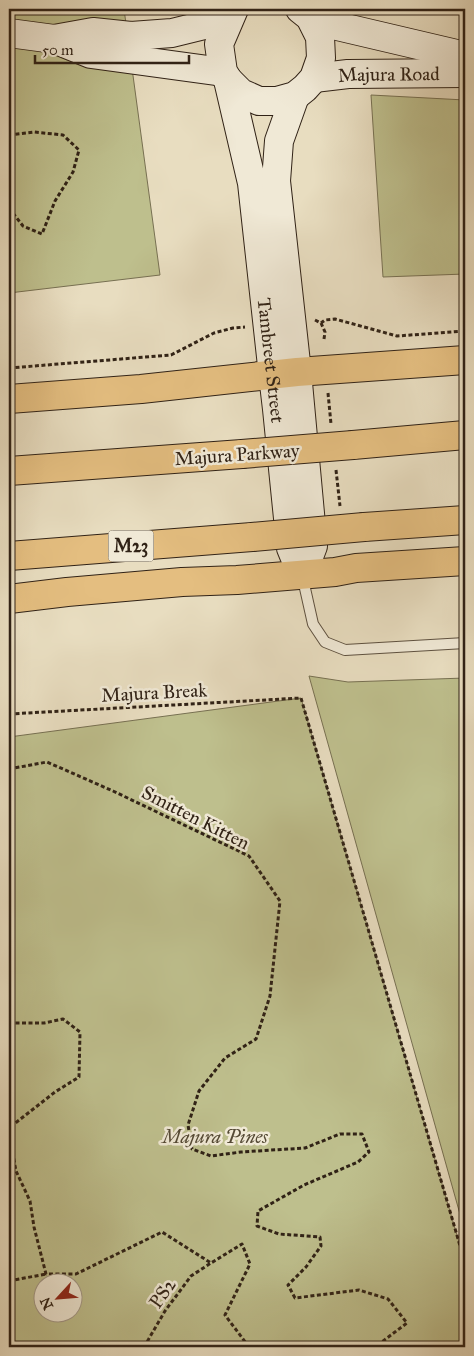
<svg xmlns="http://www.w3.org/2000/svg" width="474" height="1356" viewBox="0 0 474 1356" font-family="'IM FELL Great Primer',serif">
  <style>
    .green { fill: #bebf8d; stroke: #777052; fill-rule: evenodd }
    .lines { fill: none; stroke-linecap: round; stroke-linejoin: round }
    .lane-casing { stroke: #5e5140; stroke-width: 12 }
    .secondary-casing { stroke: #302216; stroke-width: 30 }
    .highway-casing { stroke: #302216; stroke-width: 30 }
    .path { stroke: #302216; stroke-width: 3; stroke-dasharray: 4 2.5; stroke-linecap: butt }
    .lane { stroke: #f0e9d6; stroke-width: 10 }
    .secondary { stroke: #f0e9d6; stroke-width: 28 }
    .highway { stroke: #e4be80; stroke-width: 28 }
    .highway-bridge-casing { stroke: #302216; stroke-width: 30; stroke-linecap: butt }
    .highway-bridge { stroke: #e4be80; stroke-width: 28 }
    .labels { text-anchor: middle; stroke-width: 5; stroke-linejoin: round; paint-order: stroke }
    .shield { fill: #f0e9d6; stroke: #6a5e50; stroke-width: 1 }
    .shield-label { font-size: 18px; font-weight: bold; fill: #302216 }
    .street-label { font-size: 19px; fill: #302216; stroke: #f0e9d6 }
    .park-label { font-size: 19px; font-style: italic; fill: #544934; stroke: #f0e9d6 }
  </style>
  <rect width="100%" height="100%" fill="#e8ddc0"/>
  <filter id="stains"><feTurbulence type="fractalNoise" baseFrequency=".004" numOctaves="4"/><feColorMatrix values="0 0 0 0 .2 0 0 0 0 .09 0 0 0 0 .02 0 0 0 .5 -.17"/></filter>
  <radialGradient id="worn" r=".72"><stop offset=".6" stop-color="#630" stop-opacity="0"/><stop offset="1" stop-color="#630" stop-opacity=".3"/></radialGradient>
  <!-- green -->
  <path class="green" d="M9,9h115l36,266 -151,18z
    M371,95l94,5v174l-82,3z
    M309,676l39,6 117,-4v554z
    M301,698l164,565v84h-456v-610zM42,1284h30v30h-30z"/>
  <g class="lines">
    <defs>
      <path id="lane" d="M302,575l11,49 12,18 20,8 120,-7"/>
      <g id="secondary">
        <path d="M234,9l-15,35 4,28 5,8 13,13 18,8h18l18,-5 10,-8 9,-10 7,-20 -1,-21 -10,-20 -10,-8"/>
        <path d="M310,17l23,8 132,31"/>
        <path d="M9,33l45,6 37,15 132,18"/>
        <path d="M54,39l39,-7 38,4 41,-3 57,-14"/>
        <path id="s1" d="M314,78l34,-4 117,-1"/>
        <path id="s2" d="M228,80l24,103 21,192 4,34 14,139 11,27"/>
        <path d="M295,96l-16,45 -3,40 21,191 16,174 -11,29"/>
      </g>
      <path id="highway" d="M9,399l132,-10 156,-17 168,-12
        M353,445l112,-10
        M9,471l233,-17
        M364,527l101,-7
        M9,556l243,-19
        M9,599l58,-7 115,-10 55,-2 98,-8 21,-4 109,-7"/>
    </defs>
    <!-- lane casing -->
    <use href="#lane" class="lane-casing"/>
    <!-- secondary casing -->
    <use href="#secondary" class="secondary-casing"/>
    <!-- highway casing -->
    <use href="#highway" class="highway-casing"/>
    <!-- path -->
    <path class="path" d="M9,135l25,-3 29,3 16,15 -6,22 -18,29 -13,33 -19,-8 -14,-18
      M315,320l6,3 4,-3 10,-1 62,17 68,-5
      M321,323l4,9 -1,7
      M9,368l162,-13 43,-22 19,-5 12,-1
      M328,393l3,31
      M336,470l4,36
      M9,714l292,-16 164,565
      M9,769l38,-7 66,29 136,65 31,45 -10,95 -14,43 -31,19 -26,33 -11,34 4,24 19,7 30,-4 64,-4 35,-14h22l7,18 -11,10 -54,23 -46,26 -1,15 22,8 41,3 1,9 -15,21 -18,18 7,13 64,-8 29,9 19,24 -32,24
      M9,1023h35l19,-4 17,13 -1,45 -24,15 -46,36
      M9,1133l7,38 14,30 4,26 12,47h30l86,-42 49,31 31,-19 8,20 -25,51 24,32
      M9,1281l37,-7
      M144,1347l21,-36 26,-35 20,-13"/>
    <!-- lane -->
    <use href="#lane" class="lane"/>
    <!-- secondary -->
    <use href="#secondary" class="secondary"/>
    <!-- highway -->
    <use href="#highway" class="highway"/>
    <defs>
      <path id="highway-bridge" d="M242,454l111,-9
        M252,537l112,-10"/>
    </defs>
    <!-- highway-bridge casing -->
    <use href="#highway-bridge" class="highway-bridge-casing"/>
    <!-- highway-bridge -->
    <use href="#highway-bridge" class="highway-bridge"/>
  </g>
  <g class="labels">
    <!-- shield labels -->
    <rect class="shield" x="108.5" y="530.5" width="45" height="31" rx="4"/>
    <g class="shield-label">
      <text x="131" y="552">M23</text>
    </g>
    <!-- street labels -->
    <g class="street-label">
      <text dy="7" stroke="none"><textPath href="#s1" startOffset="75">Majura Road</textPath></text>
      <text dy="7" stroke="none"><textPath href="#s2" startOffset="284">Tambreet Street</textPath></text>
      <text transform="translate(237 454) rotate(-4)" y="7">Majura Parkway</text>
      <text transform="translate(154 692) rotate(-3)" y="7">Majura Break</text>
      <text transform="translate(196 817) rotate(27)" y="7">Smitten Kitten</text>
      <text transform="translate(162 1293) rotate(-55)" y="7">PS2</text>
    </g>
    <!-- park labels -->
    <g class="park-label">
      <text x="215" y="1143">Majura Pines</text>
    </g>
  </g>
  <!-- margin -->
  <rect width="474" height="1356" fill="none" stroke="#e8ddc0" stroke-width="30"/>
  <rect x="10" y="10" width="454" height="1336" fill="none" stroke="#302216" stroke-width="2.5"/>
  <rect x="15" y="15" width="444" height="1326" fill="none" stroke="#302216"/>
  <!-- north arrow -->
  <g transform="translate(58 1298) rotate(244)"><circle r="24" fill="#f0e9d6" stroke="#a39989"/>
  <path d="M0-4L9 19L0 12L-9 19Z" fill="#8f2418"/>
  <text y="-8" font-size="14" font-weight="bold" text-anchor="middle" fill="#302216">N</text>
  </g>
  <!-- scale -->
  <path d="M35 55v8h154v-8" fill="none" stroke="#302216" stroke-width="2.5"/>
  <text x="42" y="55" font-size="15" fill="#302216" stroke="#f0e9d6" stroke-width="4" paint-order="stroke">50 m</text>
  <rect width="100%" height="100%" filter="url(#stains)"/>
  <rect width="100%" height="100%" fill="url(#worn)"/>
</svg>
